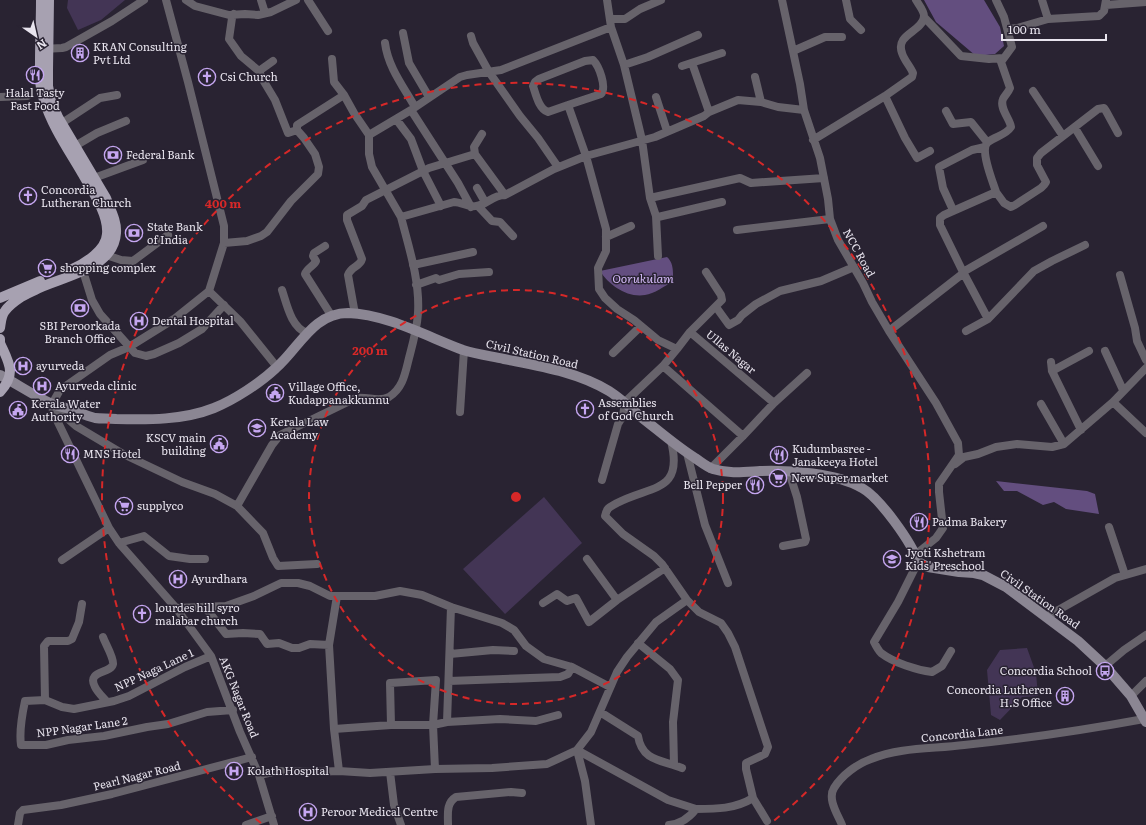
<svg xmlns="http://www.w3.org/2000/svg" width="1146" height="825" viewBox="0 0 1146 825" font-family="Literata,serif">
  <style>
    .green { fill: #433555 }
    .water { fill: #634e7f }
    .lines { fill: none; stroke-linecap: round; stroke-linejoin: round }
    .minor { stroke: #67636b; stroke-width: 8 }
    .secondary { stroke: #8b8693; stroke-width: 10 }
    .primary { stroke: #a7a1b1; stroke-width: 10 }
    .ring { fill: none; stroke: #d62828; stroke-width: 2; stroke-dasharray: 7 5 }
    .labels { text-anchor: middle; stroke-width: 3; stroke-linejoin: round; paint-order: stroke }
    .poi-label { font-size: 11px; fill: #e8e4ee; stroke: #292332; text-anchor: start }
    .street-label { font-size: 11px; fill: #e8e4ee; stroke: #292332 }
    .water-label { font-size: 12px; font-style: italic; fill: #d2b8f6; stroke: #292332 }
    .centre { fill: #d62828; stroke: #292332; stroke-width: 2 }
    .ring-label { font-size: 12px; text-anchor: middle; font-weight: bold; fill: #d62828; stroke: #292332; stroke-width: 3; stroke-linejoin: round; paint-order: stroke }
  </style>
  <rect width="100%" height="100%" fill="#292332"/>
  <!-- green -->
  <path class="green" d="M68,0h57l-24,20 -23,10 -11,-22z
    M544,497l38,46 -77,71 -42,-45z
    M1027,648l9,25 2,23 -16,1 -22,23 -9,-5 -4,-45 13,-20z"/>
  <!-- water -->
  <path class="water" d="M924,0h60l16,27 4,19 -9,8 -19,2 -40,-34z
    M667,257c7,6 6,16 6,24 -8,5 -19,13 -28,14 -18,3 -36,-10 -45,-24z
    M996,481l91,10 8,3 4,20 -33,-5 -12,-7 -11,3 -26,-14h-13z"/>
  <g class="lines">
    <!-- minor -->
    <path class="minor" d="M186,0l9,6 34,9 16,-1 13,1 13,-3 25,-12
      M261,0l4,13
      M308,0l20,31
      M607,0l4,27 13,38 18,75 8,58 6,18 2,1 64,-15
      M782,0l18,84 4,26 16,48 8,41 2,20 8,21 25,43 9,19 17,29 47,72 22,40 1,12 -20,29v8l4,36 -7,10 -20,16
      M846,0l4,19 11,11
      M996,0l8,17 8,30 -11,15 9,26c-2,5 -5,7 -7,11 -4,9 7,20 8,28 -5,8 -15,9 -23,15 -9,7 5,40 8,50
      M1042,0l6,19
      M1106,5l40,-3
      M234,14l-2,4 -3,21 12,17 18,15 4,9 12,20 13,33 9,-3
      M924,17l37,39 28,3 14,-1
      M610,19h15l15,-10 21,-9
      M1008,29l9,-1 31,-9 51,-3 5,-5 2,-11
      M403,33l6,30 20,34
      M471,36l2,7 16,29 31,44 18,22 20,29
      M385,43c3,24 18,43 30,64
      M43,49l19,-1 4,-1 46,-26 32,-21
      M793,51l32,-14h17
      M332,59l2,23 10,13
      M692,63l17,49
      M624,65l24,-8 50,-22
      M682,66l40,-13
      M259,71l14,-10
      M755,77l6,25
      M1033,91l30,45
      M885,96l20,42 12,20 13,-7
      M0,97l27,-1
      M656,97l11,34
      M411,110l47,73 13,24
      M946,111l7,13 18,-2 16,20
      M396,119l15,20 12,32 18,35
      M62,123l38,-25 17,-3
      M1075,128l23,38
      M813,140l72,-44 27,-19 1,-4c-3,-7 -9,-13 -11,-20 -7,-19 20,-21 22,-36 1,-5 -5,-12 -8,-17
      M75,146l22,-13 29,-12
      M475,154l-1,-7 8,-13
      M94,178l49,-18
      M477,188l8,14
      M650,198l90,-20 11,5 73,-5
      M478,206l14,15 8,1 13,14
      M953,210l-10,-22 -4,-21 33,-17 13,-3
      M656,216l2,40
      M401,217l-29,-50 -3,-13v-19l42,-25 49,-33 7,-2 34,-5 110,-43
      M737,230l93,-11
      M606,237l25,-11
      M224,243l23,-2 14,-5 6,-4 24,-31 27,-27 1,-7 -4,-13 -11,-16 -7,-8v-5l47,-30 10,18 15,22
      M325,246l-11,7 -1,3 3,5c-2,5 -9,7 -11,13l26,41
      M106,255l15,5 12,1 35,-26
      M413,265l60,-13
      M83,271l9,29 8,14 35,39 11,3 8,-2 25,-11 23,-14 22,-24
      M1120,275l15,53 2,13 9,19
      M416,285l20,-7 3,2 20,-6 30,-2
      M282,290c5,15 9,37 25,43
      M209,291l31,30 37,46
      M716,307l13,18 9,-5 4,-5 14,-11 24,-13 41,-10 33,-14
      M355,314l-7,-39c3,-9 12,-8 14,-16l-15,-39v-5l15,-9 4,-6 63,-32 46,-14 30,41
      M988,319l-25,-47 80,-46
      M889,331l72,-56 2,-3 -23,-47v-7l4,-3 52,-23 8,11 7,4 4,-2 26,-17 3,-3 2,-3 -9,-17v-7l4,-5 57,-44 6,-1 2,3 12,22
      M966,331l22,-12 46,-48 18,-10 33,-16
      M690,332l32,-32 -1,-5 -15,-23
      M677,349l13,-17 84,71
      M1105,351l18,39
      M613,353l28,-27
      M1051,362l1,9 29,59
      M663,366l80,70
      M1052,371l37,-20
      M1113,402l33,31
      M52,404l8,-14 50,-35 19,-8 45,-28 35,-28 15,-48v-17l-36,-144 -22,-82
      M52,404l1,8 56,116 10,15 57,65 35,48 29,76 19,43 15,50
      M1041,404l23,40
      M52,405l24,21 47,28 59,28 33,12 22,12 26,27 10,25 5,8 39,-2
      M460,412l4,-62
      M687,453l18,72 23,58
      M955,464l9,-7 14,-3 18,-7 21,-3 35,3 12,-3 49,-42 33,-34
      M710,469l33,-33 31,-33 33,-30
      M602,480l16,-56 5,-8 2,-14 38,-36 14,-17 -19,-9 -24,-20 -17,-11 -12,-11 -6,-9 -1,-21 8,-17v-22l-20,-73 69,-19 49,-21 5,-4 29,-12 23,2 17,5 26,3
      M237,506l35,-61 8,-10 76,-37c11,-2 23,5 33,-1 14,-9 16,-23 20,-39 4,-15 8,-29 9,-45 2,-32 -9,-65 -17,-96l53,-15c8,0 15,6 22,4 11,-1 16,-11 29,-11l49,-26 32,-13 -18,-51 33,-11c6,-7 -2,-28 -8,-34l-8,1 -46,18 -4,3 -2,4c3,9 6,23 15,26l20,-7
      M1109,527l16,48
      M119,543l25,-7 25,20 21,3h15
      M783,546l22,-4 1,-3 -9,-42 -8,-25
      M587,559l30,41
      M62,560l47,-32
      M918,562l-20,40 -24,40c2,4 4,8 7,11 13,10 36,17 51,19l10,-6 9,-15
      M337,596l-8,49 5,84 5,42
      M543,603l14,-9 10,7 9,-3 13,24 28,-22 48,-32
      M205,607l21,27 17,-1 17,1 7,10 12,-1 13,5h7l11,-4 19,1
      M176,608l50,-2 28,-10 27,-13h17l12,3 20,10h45l25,-5 22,4 29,12 51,16 12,7 12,16 18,13 28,8 38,20
      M1046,617l69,-39 31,-9
      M103,637c2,6 11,21 10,27 -2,10 -27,6 -18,23 3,6 8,10 12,15
      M638,643l32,26 8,11 -5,42 1,42
      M450,654l43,-4 21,1
      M1105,666l19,-16 22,-15
      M449,681l111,-4 8,-3 4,-7
      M1131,696l15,-15
      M45,700l-20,1c-3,14 -6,30 -4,44h25l22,-5 36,-4 43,-9 21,-3 39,-12 26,-2
      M45,700l17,7 12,2 40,-8 15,-5 56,-29 26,-11
      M45,700l-1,-54 4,-5h20l4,-2 7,-17 3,-18
      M600,712l38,24c4,26 25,24 44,32
      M447,722l4,-115
      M391,725l-1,-42 46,-3 -3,45 2,44
      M334,729l57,-4h42l14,-3 53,-3 36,2 22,-6
      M577,750l91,50 28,9
      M577,750l8,31 6,44
      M390,772l4,33 7,20
      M259,775l19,-4 36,1 25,-1 31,2 65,-4 57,-1 55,-4 30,-14 14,-18 26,-60 10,-15 29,-35 31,-22
      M753,798l14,23
      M18,825l2,-12 3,-3 38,-5 51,-11 140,-37
      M246,825l26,-9
      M448,825c0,-11 -2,-22 8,-28l55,-5 11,1
      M669,825c11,-1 20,-7 27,-16 20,0 39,0 57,-11l-7,-29v-6l19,-9 3,-7 -33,-100 -7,-14 -7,-10 -22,-11 -12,-12 -25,-36 -8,-8 -31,-22 -18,-18c2,-9 5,-9 12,-13 34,-18 67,-10 54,-62
      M842,825c-4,-10 -15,-26 -8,-37 8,-13 23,-24 37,-29 29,-12 62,-10 93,-14 60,-6 120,-15 180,-26"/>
    <!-- secondary -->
    <path class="secondary" d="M0,375c17,9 33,20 50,28 6,3 14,4 20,6 8,3 17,7 25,9 7,1 14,0 21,1 32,1 68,1 98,-11 20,-8 46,-25 62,-40 23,-20 37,-55 72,-55 38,1 80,24 115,37 13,4 27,6 41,9 35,7 74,13 105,32 11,7 22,17 32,26 18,14 35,29 54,41 6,4 12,9 18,11 16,5 31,3 47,2 29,-1 77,2 102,17 18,10 50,55 56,74l10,5 31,5 15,1 9,2 23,12 72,54 27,25 26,30 15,26"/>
    <!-- primary -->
    <path class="primary" d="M41,0c0,20 -1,41 -1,61 0,13 -1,26 4,39 8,26 24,49 38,73 9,16 27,41 25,61 -1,16 -21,29 -35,35
      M0,298l40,-17
      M0,328c1,-6 1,-12 5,-17 4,-6 10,-10 16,-14 5,-2 9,-5 14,-7 24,-13 79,-20 81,-57 1,-12 -6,-24 -10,-35l-48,-81 -7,-16 -3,-15v-16l1,-70
      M0,339v4c9,20 17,30 0,49"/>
  </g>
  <!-- distance rings -->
  <g class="ring">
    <circle cx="516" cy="497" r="207"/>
    <path d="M261 823A414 414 0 1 1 771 823"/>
  </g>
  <!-- icons -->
  <defs>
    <symbol id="building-ring" viewBox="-11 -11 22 22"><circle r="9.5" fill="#292332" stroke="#c5a6f0" stroke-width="1.5"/><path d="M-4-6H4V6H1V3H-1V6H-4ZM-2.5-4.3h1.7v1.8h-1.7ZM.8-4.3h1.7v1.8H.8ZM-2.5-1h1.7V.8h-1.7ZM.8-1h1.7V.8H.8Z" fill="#c5a6f0"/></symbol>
    <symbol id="restaurant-ring" viewBox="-11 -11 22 22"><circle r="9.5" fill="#292332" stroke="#c5a6f0" stroke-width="1.5"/><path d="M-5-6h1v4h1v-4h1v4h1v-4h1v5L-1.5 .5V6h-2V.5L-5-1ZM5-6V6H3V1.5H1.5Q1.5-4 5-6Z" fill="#c5a6f0"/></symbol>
    <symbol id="church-ring" viewBox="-11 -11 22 22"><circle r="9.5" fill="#292332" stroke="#c5a6f0" stroke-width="1.5"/><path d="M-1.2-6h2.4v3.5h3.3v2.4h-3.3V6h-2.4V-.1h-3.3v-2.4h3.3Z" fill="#c5a6f0"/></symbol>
    <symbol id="bank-ring" viewBox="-11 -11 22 22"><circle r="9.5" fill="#292332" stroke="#c5a6f0" stroke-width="1.5"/><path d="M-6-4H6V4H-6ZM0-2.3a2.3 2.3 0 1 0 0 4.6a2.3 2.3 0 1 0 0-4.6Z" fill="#c5a6f0"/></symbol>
    <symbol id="supermarket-ring" viewBox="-11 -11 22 22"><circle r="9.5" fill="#292332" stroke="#c5a6f0" stroke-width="1.5"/><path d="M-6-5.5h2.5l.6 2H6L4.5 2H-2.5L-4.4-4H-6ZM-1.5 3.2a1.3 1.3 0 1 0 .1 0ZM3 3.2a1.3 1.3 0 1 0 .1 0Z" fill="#c5a6f0"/></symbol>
    <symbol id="hospital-ring" viewBox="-11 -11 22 22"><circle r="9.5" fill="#292332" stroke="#c5a6f0" stroke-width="1.5"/><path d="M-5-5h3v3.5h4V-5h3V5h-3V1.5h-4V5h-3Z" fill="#c5a6f0"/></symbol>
    <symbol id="civic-ring" viewBox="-11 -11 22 22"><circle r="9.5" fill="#292332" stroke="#c5a6f0" stroke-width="1.5"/><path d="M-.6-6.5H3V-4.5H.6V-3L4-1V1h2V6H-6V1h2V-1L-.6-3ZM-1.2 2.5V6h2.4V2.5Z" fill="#c5a6f0"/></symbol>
    <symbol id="university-ring" viewBox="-11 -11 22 22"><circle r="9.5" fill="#292332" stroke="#c5a6f0" stroke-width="1.5"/><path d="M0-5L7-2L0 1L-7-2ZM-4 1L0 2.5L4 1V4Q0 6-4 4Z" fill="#c5a6f0"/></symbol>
    <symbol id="school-ring" viewBox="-11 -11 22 22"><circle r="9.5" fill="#292332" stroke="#c5a6f0" stroke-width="1.5"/><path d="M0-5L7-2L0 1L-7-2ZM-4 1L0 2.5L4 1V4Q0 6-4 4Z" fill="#c5a6f0"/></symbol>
    <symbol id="bus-ring" viewBox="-11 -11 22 22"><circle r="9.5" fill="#292332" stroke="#c5a6f0" stroke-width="1.5"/><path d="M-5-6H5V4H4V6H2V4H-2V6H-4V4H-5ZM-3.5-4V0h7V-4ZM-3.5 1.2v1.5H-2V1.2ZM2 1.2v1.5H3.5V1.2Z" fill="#c5a6f0"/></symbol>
  </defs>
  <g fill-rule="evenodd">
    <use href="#building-ring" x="70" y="43" width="20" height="20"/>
    <use href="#restaurant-ring" x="25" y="65" width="20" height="20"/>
    <use href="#church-ring" x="197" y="67" width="20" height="20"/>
    <use href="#bank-ring" x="103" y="145" width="20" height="20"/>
    <use href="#church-ring" x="18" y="186" width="20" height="20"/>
    <use href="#bank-ring" x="124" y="223" width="20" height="20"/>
    <use href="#supermarket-ring" x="37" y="258" width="20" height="20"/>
    <use href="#bank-ring" x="70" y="298" width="20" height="20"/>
    <use href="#hospital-ring" x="129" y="311" width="20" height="20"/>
    <use href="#hospital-ring" x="13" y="356" width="20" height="20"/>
    <use href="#hospital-ring" x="32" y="376" width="20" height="20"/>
    <use href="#civic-ring" x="265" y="383" width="20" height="20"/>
    <use href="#church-ring" x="575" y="399" width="20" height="20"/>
    <use href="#civic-ring" x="8" y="400" width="20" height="20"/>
    <use href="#university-ring" x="247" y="418" width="20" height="20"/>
    <use href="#civic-ring" x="209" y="434" width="20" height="20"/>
    <use href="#restaurant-ring" x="60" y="444" width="20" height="20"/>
    <use href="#restaurant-ring" x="769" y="445" width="20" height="20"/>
    <use href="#supermarket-ring" x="768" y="468" width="20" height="20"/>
    <use href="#restaurant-ring" x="745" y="475" width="20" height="20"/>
    <use href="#supermarket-ring" x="114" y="496" width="20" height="20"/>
    <use href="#restaurant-ring" x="909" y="512" width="20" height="20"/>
    <use href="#school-ring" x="882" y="549" width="20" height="20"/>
    <use href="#hospital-ring" x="168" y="569" width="20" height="20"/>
    <use href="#church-ring" x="132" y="604" width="20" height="20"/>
    <use href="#bus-ring" x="1095" y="661" width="20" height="20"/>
    <use href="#building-ring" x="1055" y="686" width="20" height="20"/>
    <use href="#hospital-ring" x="224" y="761" width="20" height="20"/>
    <use href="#hospital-ring" x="298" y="802" width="20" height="20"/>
  </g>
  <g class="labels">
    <!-- poi labels -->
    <g class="poi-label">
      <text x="93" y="51">KRAN Consulting<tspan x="93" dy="13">Pvt Ltd</tspan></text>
      <text x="220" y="81">Csi Church</text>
      <text x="35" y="97" text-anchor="middle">Halal Tasty<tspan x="35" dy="13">Fast Food</tspan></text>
      <text x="126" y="159">Federal Bank</text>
      <text x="41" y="194">Concordia<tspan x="41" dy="13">Lutheran Church</tspan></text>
      <text x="147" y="231">State Bank<tspan x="147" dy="13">of India</tspan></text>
      <text x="60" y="272">shopping complex</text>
      <text x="152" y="325">Dental Hospital</text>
      <text x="80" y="330" text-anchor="middle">SBI Peroorkada<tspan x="80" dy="13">Branch Office</tspan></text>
      <text x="36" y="370">ayurveda</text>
      <text x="55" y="390">Ayurveda clinic</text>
      <text x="288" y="391">Village Office,<tspan x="288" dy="13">Kudappanakkunnu</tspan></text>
      <text x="598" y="407">Assemblies<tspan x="598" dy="13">of God Church</tspan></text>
      <text x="31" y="408">Kerala Water<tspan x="31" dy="13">Authority</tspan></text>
      <text x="270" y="426">Kerala Law<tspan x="270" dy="13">Academy</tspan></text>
      <text x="206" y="442" text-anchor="end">KSCV main<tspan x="206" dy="13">building</tspan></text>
      <text x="792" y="453">Kudumbasree -<tspan x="792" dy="13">Janakeeya Hotel</tspan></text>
      <text x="83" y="458">MNS Hotel</text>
      <text x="791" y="482">New Super market</text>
      <text x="742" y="489" text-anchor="end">Bell Pepper</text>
      <text x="137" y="510">supplyco</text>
      <text x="932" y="526">Padma Bakery</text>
      <text x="905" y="557">Jyoti Kshetram<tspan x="905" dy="13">Kids' Preschool</tspan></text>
      <text x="191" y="583">Ayurdhara</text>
      <text x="155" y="612">lourdes hill syro<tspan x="155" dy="13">malabar church</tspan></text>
      <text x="1092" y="675" text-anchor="end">Concordia School</text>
      <text x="1052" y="694" text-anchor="end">Concordia Lutheren<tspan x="1052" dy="13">H.S Office</tspan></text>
      <text x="247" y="775">Kolath Hospital</text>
      <text x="321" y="816">Peroor Medical Centre</text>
    </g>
    <!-- street labels -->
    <g class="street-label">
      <text transform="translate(859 253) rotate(61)" y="4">NCC Road</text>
      <text transform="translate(731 352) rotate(40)" y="4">Ullas Nagar</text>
      <text transform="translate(532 354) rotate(13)" y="4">Civil Station Road</text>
      <text transform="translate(1040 599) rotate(35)" y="4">Civil Station Road</text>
      <text transform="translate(154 670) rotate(-25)" y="4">NPP Naga Lane 1</text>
      <text transform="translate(239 697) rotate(68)" y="4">AKG Nagar Road</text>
      <text transform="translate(82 727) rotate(-8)" y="4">NPP Nagar Lane 2</text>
      <text transform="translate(962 734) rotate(-6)" y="4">Concordia Lane</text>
      <text transform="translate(137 776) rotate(-14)" y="4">Pearl Nagar Road</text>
    </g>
    <!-- water labels -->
    <g class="water-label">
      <text x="643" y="283">Oorukulam</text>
    </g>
  </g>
  <circle cx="516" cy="497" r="6" class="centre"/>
  <g class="ring-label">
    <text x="223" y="208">400 m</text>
    <text x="370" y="355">200 m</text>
  </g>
  <!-- north arrow -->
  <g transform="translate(36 36) rotate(146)" stroke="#292332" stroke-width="3" paint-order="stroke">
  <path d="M0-3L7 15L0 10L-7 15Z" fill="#e8e4ee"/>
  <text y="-6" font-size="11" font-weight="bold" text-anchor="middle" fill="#e8e4ee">N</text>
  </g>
  <!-- scale -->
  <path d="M1002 34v6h104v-6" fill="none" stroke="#e8e4ee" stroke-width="2"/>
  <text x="1008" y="34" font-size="12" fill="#e8e4ee" stroke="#292332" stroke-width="3" paint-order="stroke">100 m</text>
</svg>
